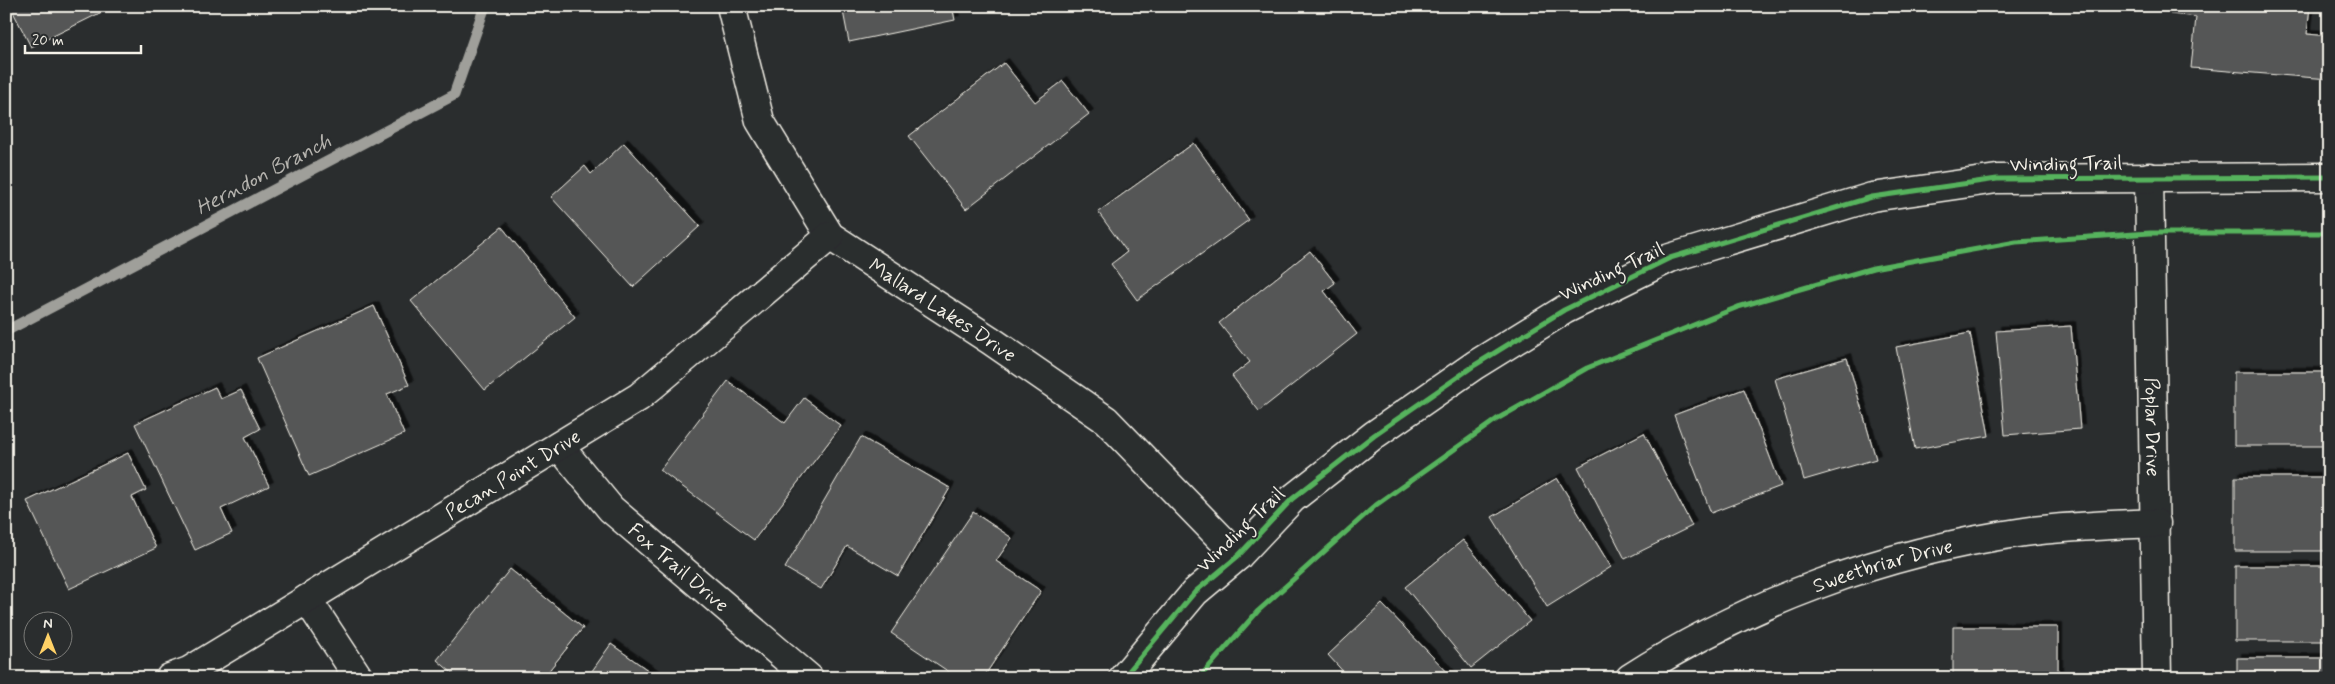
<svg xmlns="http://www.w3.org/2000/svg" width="2335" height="684" viewBox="0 0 2335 684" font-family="Mynerve,sans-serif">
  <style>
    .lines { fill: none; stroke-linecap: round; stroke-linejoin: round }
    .stream { stroke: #9f9f9a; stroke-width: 11 }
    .building { fill: #555756; stroke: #f4f1e8; filter: url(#shadow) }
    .minor-casing { stroke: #f4f1e8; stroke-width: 31 }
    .minor { stroke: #2a2d2e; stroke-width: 28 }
    .cycleway-casing { stroke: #2a2d2e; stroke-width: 8 }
    .cycleway { stroke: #56b35d; stroke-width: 5 }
    .labels { text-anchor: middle; stroke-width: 4; stroke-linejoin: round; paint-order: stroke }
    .street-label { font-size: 20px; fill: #f4f1e8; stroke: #2a2d2e }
    .water-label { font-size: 21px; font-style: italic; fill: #b5b3ae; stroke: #2a2d2e }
  </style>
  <defs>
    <filter id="shadow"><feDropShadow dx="4.5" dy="-4.5" stdDeviation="0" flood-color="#0009"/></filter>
  </defs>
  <rect width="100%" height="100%" fill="#2a2d2e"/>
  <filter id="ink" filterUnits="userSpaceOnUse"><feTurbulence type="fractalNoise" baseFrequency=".02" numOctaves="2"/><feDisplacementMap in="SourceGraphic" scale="10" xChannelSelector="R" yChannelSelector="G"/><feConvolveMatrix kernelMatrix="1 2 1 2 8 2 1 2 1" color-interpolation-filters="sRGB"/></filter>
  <g filter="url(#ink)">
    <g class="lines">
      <!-- stream -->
      <path class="stream" d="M6,331l448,-236 31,-89"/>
    </g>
    <!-- building -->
    <path class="building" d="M10,6h99l1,2 -79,39z
      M842,6h110l3,14 -106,22z
      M2171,6h139l-3,28 22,2v43l-138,-11 5,-51 -26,-3z
      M1004,63l31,39 28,-21 26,33 -123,95 -57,-73z
      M624,143l76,83 -67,61 -82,-90 34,-31 6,8z
      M1194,143l55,77 -112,80 -26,-36 16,-12 -29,-40z
      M502,227l73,90 -90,73 -74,-89z
      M1310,251l25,32 -11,8 33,43 -98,77 -27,-35 18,-14 -31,-39z
      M374,306l35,79 -22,9 17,40 -95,42 -52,-118z
      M2071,326l9,103 -75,6 -9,-104z
      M1970,333l19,103 -74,13 -19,-102z
      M1847,358l29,101 -72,21 -29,-101z
      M2234,372h95v74h-95z
      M728,381l57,42 19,-25 37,28 -87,114 -94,-70z
      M215,387l6,12 20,-9 19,39 -15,8 24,49 -48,23 11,24 -37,17 -60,-126z
      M1744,389l37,97 -70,27 -37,-98z
      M1644,433l48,93 -67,33 -47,-92z
      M861,437l89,51 -52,88 -51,-30 -26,43 -36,-21z
      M128,453l18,37 -14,7 24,51 -87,41 -42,-88z
      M2235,477h94v74h-94z
      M1557,478l54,89 -64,40 -55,-90z
      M973,512l39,26 -16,23 45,30 -58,87h-25l-67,-45z
      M1463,540l67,81 -59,47 -66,-81z
      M2235,566h94v75h-94z
      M510,569l73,59 -40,50h-85l-21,-18z
      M1382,604l71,74h-104l-21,-23z
      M1953,627h105v51h-105z
      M611,644l48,34h-72z
      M2237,658h92v20h-92z"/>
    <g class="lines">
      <defs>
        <g id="minor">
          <path id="s1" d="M731,6l29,115 70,115 160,104 116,80 132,136"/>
          <path id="s2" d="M2149,177l8,501"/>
          <path id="s3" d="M559,446l52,63 198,169"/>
          <path d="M307,599l52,79"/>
          <path id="s4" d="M170,678l19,-7 450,-274 191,-161"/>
          <path d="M1123,678l72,-86 43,-36 54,-57 82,-64 101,-70 89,-55 106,-52 202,-61 125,-18 332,-2"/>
          <path id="s5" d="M1630,678c119,-76 254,-126 394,-146 44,-6 88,-7 132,-9"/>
        </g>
      </defs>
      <!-- minor casing -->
      <use href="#minor" class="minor-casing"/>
      <!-- minor -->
      <use href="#minor" class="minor"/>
      <defs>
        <path id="cycleway" d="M1123,678l72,-86 43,-36 54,-57 82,-64 101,-70 89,-55 106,-52 202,-61 125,-18 332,-2
          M1199,678l59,-67 118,-106 121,-86 90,-51 151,-61 135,-39 143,-26 134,-9h179"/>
      </defs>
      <!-- cycleway casing -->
      <use href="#cycleway" class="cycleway-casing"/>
      <!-- cycleway -->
      <use href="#cycleway" class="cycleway"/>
    </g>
  </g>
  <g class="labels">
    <!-- street labels -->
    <g class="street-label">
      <text transform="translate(2066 163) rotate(-1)" y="7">Winding Trail</text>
      <text transform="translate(1611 271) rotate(-25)" y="7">Winding Trail</text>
      <text dy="7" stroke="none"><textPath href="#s1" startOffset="388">Mallard Lakes Drive</textPath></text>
      <text dy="7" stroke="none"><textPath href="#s2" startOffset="250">Poplar Drive</textPath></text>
      <text dy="7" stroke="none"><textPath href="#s4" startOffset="399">Pecan Point Drive</textPath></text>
      <text transform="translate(1240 529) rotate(-44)" y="7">Winding Trail</text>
      <text dy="7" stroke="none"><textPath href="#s5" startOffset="278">Sweetbriar Drive</textPath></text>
      <text dy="7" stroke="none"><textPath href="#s3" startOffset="171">Fox Trail Drive</textPath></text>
    </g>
    <!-- water labels -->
    <g class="water-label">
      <text transform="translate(263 174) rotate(-28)" y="7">Herndon Branch</text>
    </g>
  </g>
  <!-- margin -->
  <rect width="2335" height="684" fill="none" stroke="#2a2d2e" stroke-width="25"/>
  <rect x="12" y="12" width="2310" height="659" fill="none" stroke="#f4f1e8" stroke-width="2" filter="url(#ink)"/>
  <!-- north arrow -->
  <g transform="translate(48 636)"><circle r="24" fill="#2a2d2e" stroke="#7b7b78"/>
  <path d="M0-4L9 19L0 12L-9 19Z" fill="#ffd166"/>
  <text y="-8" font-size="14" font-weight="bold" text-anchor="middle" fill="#f4f1e8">N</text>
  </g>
  <!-- scale -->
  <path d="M25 45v8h116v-8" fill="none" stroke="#f4f1e8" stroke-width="2.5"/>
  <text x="32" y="45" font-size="15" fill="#f4f1e8" stroke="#2a2d2e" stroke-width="4" paint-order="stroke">20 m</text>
</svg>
